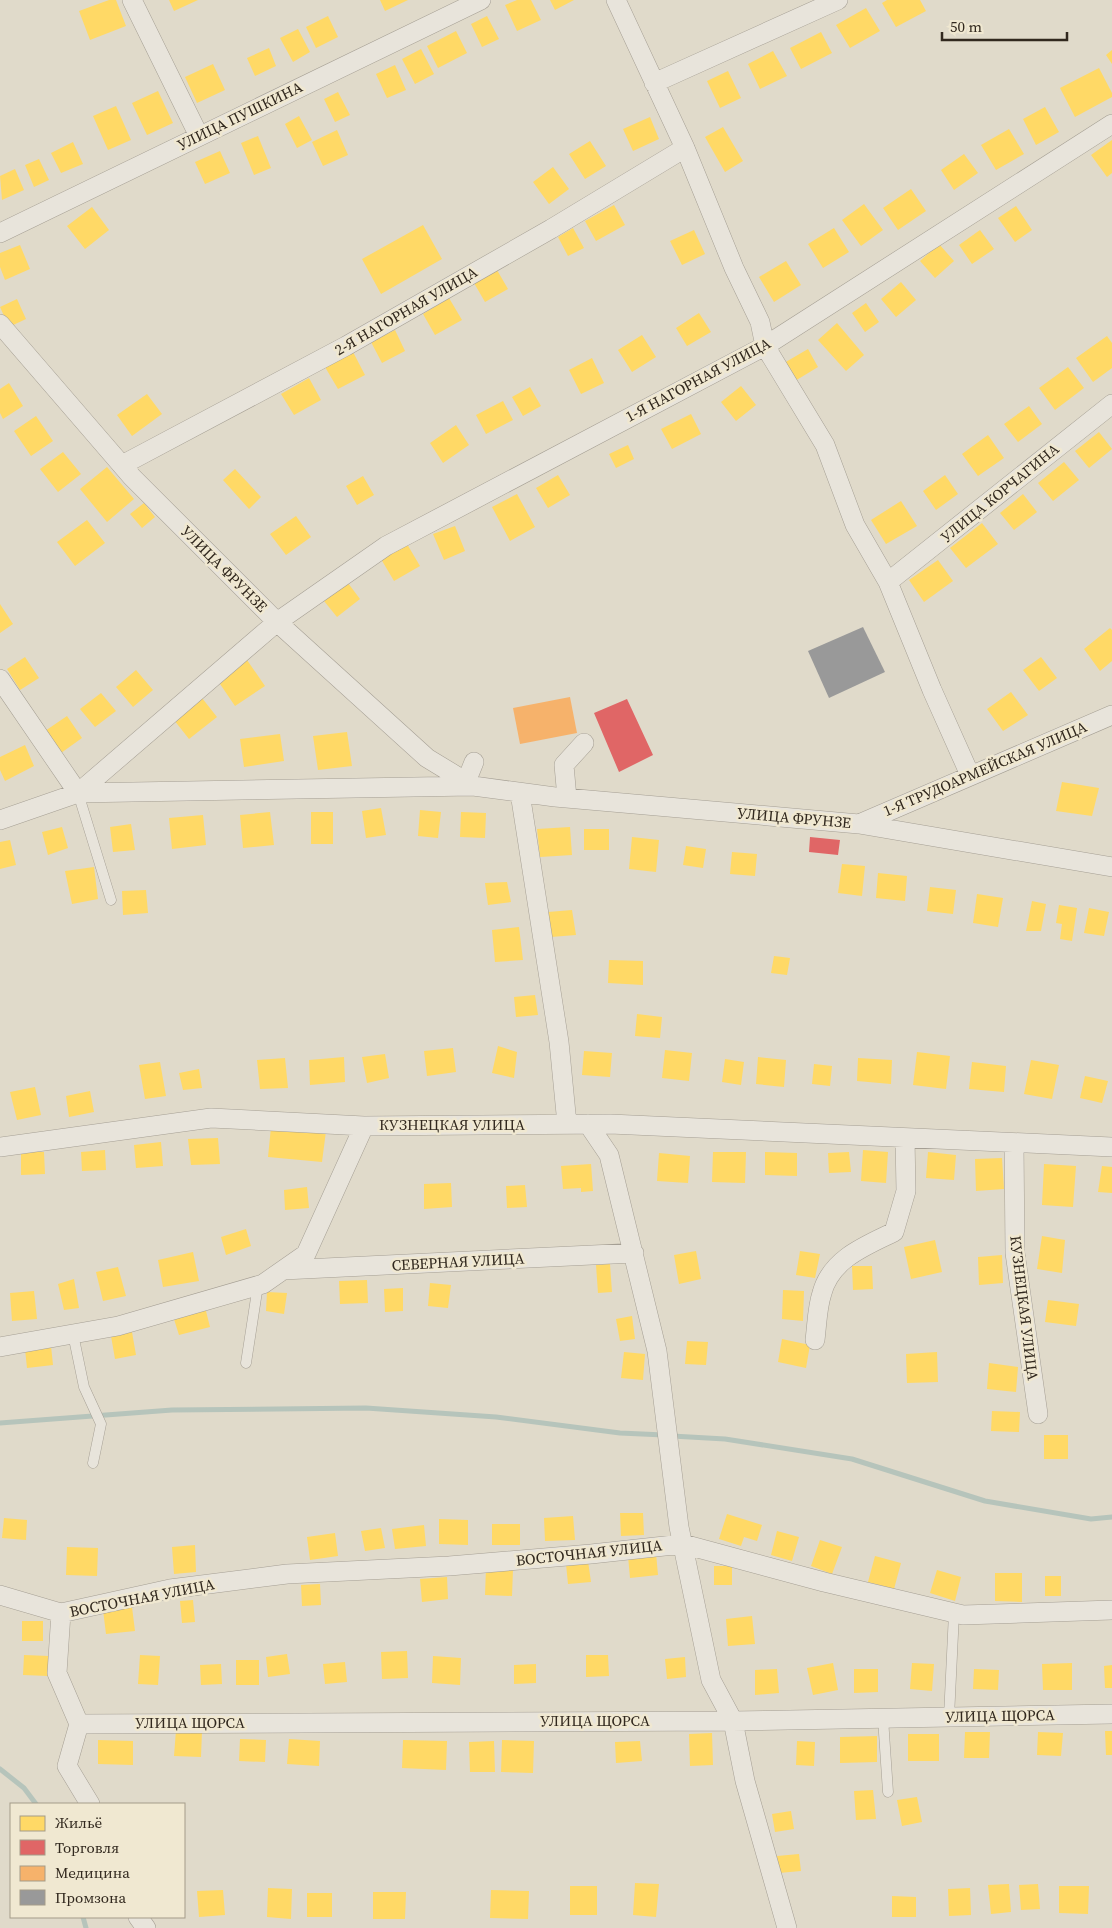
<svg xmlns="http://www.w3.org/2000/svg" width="1112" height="1928" viewBox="0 0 1112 1928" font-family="'Source Serif 4',serif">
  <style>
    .homes { fill: #ffd966 }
    .shops { fill: #e06666 }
    .health { fill: #f6b26b }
    .industry { fill: #999 }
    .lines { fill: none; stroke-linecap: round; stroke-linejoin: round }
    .stream { stroke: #b6c4bb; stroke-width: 5 }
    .lane-casing { stroke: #a59f94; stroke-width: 11 }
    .street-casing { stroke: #a59f94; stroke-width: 20 }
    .lane { stroke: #e8e4db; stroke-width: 10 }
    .street { stroke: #e8e4db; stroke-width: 19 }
    .labels { text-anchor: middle; stroke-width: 5; stroke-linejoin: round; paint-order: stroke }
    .street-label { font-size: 15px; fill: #31281e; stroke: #f0e8d1 }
  </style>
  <rect width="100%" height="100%" fill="#e0daca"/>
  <!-- homes -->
  <path class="homes" d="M109,0h7l10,26 -36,14 -11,-29z
    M169,0h29l-24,11z
    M380,0h28l-23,11z
    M517,0h14l10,20 -24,11 -12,-26z
    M550,0h24l-19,10z
    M887,0h33l6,11 -30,16 -14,-24z
    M866,8l14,23 -30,17 -14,-23z
    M328,16l10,21 -22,11 -10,-21z
    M487,16l12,23 -17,8 -11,-23z
    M298,29l12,23 -17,10 -13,-24z
    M456,31l11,22 -29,15 -11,-22z
    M821,32l11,21 -31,16 -11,-21z
    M269,48l7,18 -21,10 -8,-18z
    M421,49l13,25 -19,10 -13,-25z
    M1112,50v14l-6,-9z
    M773,51l14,25 -27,13 -12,-25z
    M213,64l12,26 -28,13 -12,-26z
    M395,65l11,25 -19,8 -11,-24z
    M1099,68l13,25v4l-37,20 -15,-29z
    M728,71l13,27 -21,10 -13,-27z
    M158,91l15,32 -26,12 -15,-32z
    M338,92l12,23 -15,7 -11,-23z
    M116,106l15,34 -23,10 -15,-34z
    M1045,107l14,25 -23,13 -13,-26z
    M299,116l13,24 -15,8 -12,-24z
    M650,117l9,22 -26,12 -10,-22z
    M723,127l20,34 -18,11 -20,-35z
    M1009,129l15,25 -28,16 -15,-25z
    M337,130l11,25 -25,11 -11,-24z
    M258,136l13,32 -17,7 -13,-32z
    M1112,140v33l-5,4 -16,-22z
    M590,141l16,25 -21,13 -16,-25z
    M73,142l10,22 -22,9 -10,-20z
    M220,151l10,22 -25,11 -10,-22z
    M964,154l14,19 -24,17 -13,-20z
    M39,159l10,21 -15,7 -9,-22z
    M553,167l16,22 -20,15 -16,-22z
    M15,169l9,21 -22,10 -2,-24z
    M911,189l15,22 -28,19 -15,-22z
    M864,204l19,26 -22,16 -19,-26z
    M614,205l11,20 -29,16 -11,-20z
    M1016,206l16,24 -17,12 -17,-24z
    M92,207l17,23 -24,19 -18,-23z
    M423,225l19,34 -61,35 -19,-35z
    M573,228l11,20 -16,8 -10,-19z
    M834,228l15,24 -26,16 -15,-24z
    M694,230l11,24 -23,11 -12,-24z
    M980,230l14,19 -22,15 -13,-19z
    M939,244l15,17 -19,17 -15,-17z
    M20,245l10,24 -25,11 -5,-13v-14z
    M786,261l15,24 -27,17 -15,-25z
    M497,270l11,19 -23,13 -11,-19z
    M901,282l15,18 -20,17 -15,-18z
    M449,298l13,22 -27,15 -12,-21z
    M17,299l9,20 -17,8 -9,-20z
    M866,303l13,19 -14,10 -13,-19z
    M699,313l12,19 -24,14 -11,-18z
    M837,323l27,32 -18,16 -28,-31z
    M395,330l10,21 -23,12 -11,-21z
    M642,335l14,22 -24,15 -14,-22z
    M1107,336l5,7v25l-19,14 -17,-24z
    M808,349l10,18 -23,14 -11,-18z
    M353,352l12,23 -27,14 -13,-22z
    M592,358l12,25 -23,11 -12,-24z
    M1068,367l16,21 -29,22 -16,-22z
    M309,378l12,22 -27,15 -13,-21z
    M9,383l14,23 -20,13 -3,-6v-24z
    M741,386l15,19 -20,16 -15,-19z
    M530,387l11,19 -18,10 -11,-19z
    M147,394l15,20 -30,22 -15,-21z
    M503,401l10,19 -27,14 -10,-19z
    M1029,406l13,18 -24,18 -14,-18z
    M691,414l10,20 -29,15 -11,-20z
    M36,416l17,25 -22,15 -17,-25z
    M456,425l13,20 -26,18 -13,-20z
    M1099,432l13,17 -23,19 -14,-17z
    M988,435l16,23 -26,18 -16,-22z
    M628,445l6,14 -18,9 -7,-14z
    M63,452l18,22 -23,18 -18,-23z
    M1064,462l15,18 -26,21 -15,-18z
    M107,467l27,32 -27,23 -27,-33z
    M235,469l26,28 -12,12 -26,-29z
    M558,475l12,20 -22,13 -12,-20z
    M945,475l13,19 -22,16 -13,-19z
    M363,476l11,19 -17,10 -11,-19z
    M517,494l18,33 -25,14 -18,-34z
    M1023,494l14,18 -23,18 -14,-17z
    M901,501l16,25 -31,18 -15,-24z
    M144,503l11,14 -13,11 -12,-14z
    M296,516l15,21 -25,18 -16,-21z
    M87,520l18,23 -30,23 -18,-24z
    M982,523l16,21 -32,24 -16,-20z
    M455,526l10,25 -21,9 -11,-26z
    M407,544l13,22 -26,15 -13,-22z
    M938,560l15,21 -29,21 -15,-22z
    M348,583l12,16 -23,18 -13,-16z
    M0,604l13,20 -13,9z
    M1110,628l2,2v31l-12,10 -16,-22z
    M25,657l14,21 -19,12 -13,-21z
    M1041,657l16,21 -18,13 -16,-21z
    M247,660l18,26 -30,20 -17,-25z
    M136,670l17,20 -20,17 -17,-20z
    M1011,692l17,23 -25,16 -16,-22z
    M101,693l15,18 -21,16 -15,-18z
    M202,698l15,19 -28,22 -15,-19z
    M67,716l15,22 -21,15 -16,-22z
    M347,732l5,34 -34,4 -5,-34z
    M280,734l4,27 -40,6 -4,-28z
    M25,745l9,21 -29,15 -5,-11v-13z
    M1062,782l37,6 -7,28 -36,-5z
    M381,808l5,27 -20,3 -4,-27z
    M420,810l21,2 -3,26 -20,-2z
    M270,812l4,33 -31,3 -3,-33z
    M311,812h22v32h-22z
    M461,812l25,1 -1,25 -25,-1z
    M203,815l3,30 -34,4 -3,-31z
    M131,824l4,26 -22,2 -3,-25z
    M62,827l6,21 -20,7 -6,-23z
    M570,827l2,28 -32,2 -3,-28z
    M584,829h25v21h-25z
    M632,837l27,3 -3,32 -27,-3z
    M10,840l6,25 -16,4v-27z
    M686,846l20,3 -3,19 -20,-3z
    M732,852l25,2 -2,22 -25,-2z
    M842,864l23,2 -3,30 -24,-3z
    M94,867l4,32 -26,5 -7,-33z
    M878,873l29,3 -2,25 -29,-3z
    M507,882l4,20 -23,3 -3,-22z
    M930,887l26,3 -3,24 -26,-3z
    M146,890l2,23 -25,2 -1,-24z
    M977,894l26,4 -5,29 -25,-4z
    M1032,901l14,3 -5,27h-15z
    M1059,905l18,3 -5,33 -12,-2 2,-15 -6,-1z
    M1089,908l20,4 -5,24 -20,-3z
    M572,910l4,25 -25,2 -3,-25z
    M519,927l4,33 -28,2 -3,-32z
    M774,956l16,2 -3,17 -16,-2z
    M609,960l34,1v24l-35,-2z
    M535,995l3,20 -22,2 -2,-20z
    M637,1014l25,3 -2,21 -25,-2z
    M498,1046l19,6 -3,26 -22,-5z
    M453,1048l3,24 -29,4 -3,-25z
    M665,1050l27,3 -3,28 -27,-3z
    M584,1051l28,2 -2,24 -28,-2z
    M917,1052l33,4 -4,33 -33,-4z
    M385,1054l4,24 -22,5 -5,-26z
    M344,1057l1,25 -35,3 -1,-25z
    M758,1057l28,3 -2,27 -28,-3z
    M285,1058l3,30 -28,1 -3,-29z
    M858,1058l34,2 -1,24 -34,-3z
    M725,1059l19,3 -3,23 -19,-3z
    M1031,1060l28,5 -7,34 -28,-5z
    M160,1062l6,34 -21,3 -6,-34z
    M972,1062l34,4 -2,26 -35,-3z
    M814,1064l18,2 -2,20 -18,-2z
    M199,1069l3,19 -19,2 -4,-17z
    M1085,1076l23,5 -6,22 -22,-5z
    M35,1087l6,28 -24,5 -7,-28z
    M90,1091l4,21 -25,5 -3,-21z
    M271,1127l55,4 -4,31 -54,-5z
    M218,1138l2,26 -29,1 -3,-26z
    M161,1142l2,24 -27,2 -2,-23z
    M105,1150l1,20 -24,1 -1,-19z
    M863,1150l25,2 -2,31 -25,-2z
    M21,1152h23l1,22 -24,1z
    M713,1152h33l-1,31 -33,-1z
    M765,1152l32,1v23l-32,-1z
    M849,1152l2,20 -22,1 -1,-20z
    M928,1152l28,3 -2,25 -28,-2z
    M659,1153l31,3 -2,27 -31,-2z
    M1002,1158l2,31 -28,2 -1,-32z
    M591,1164l2,27 -12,1v-4l-18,1 -2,-23z
    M1044,1164l32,2 -3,41 -31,-2z
    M1102,1166l10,1v26l-14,-1z
    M451,1183l1,24 -28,2v-25z
    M525,1185l2,22 -20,1 -1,-22z
    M307,1187l2,21 -24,2 -1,-20z
    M246,1229l5,17 -25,9 -5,-18z
    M1042,1236l23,4 -3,33 -25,-4z
    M935,1240l7,32 -31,7 -7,-32z
    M696,1251l5,28 -22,5 -5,-29z
    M800,1251l20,3 -5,24 -19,-3z
    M193,1252l6,29 -36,6 -5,-27z
    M1002,1255l1,28 -24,2 -1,-28z
    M610,1264l2,28 -14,1 -2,-28z
    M852,1266h20l1,23 -20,1z
    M118,1267l8,29 -23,5 -7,-29z
    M74,1279l5,29 -15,2 -6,-26z
    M367,1280l1,23 -28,1 -1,-23z
    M430,1283l21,2 -3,23 -20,-2z
    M403,1288v23l-18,1 -1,-23z
    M783,1290l21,1 -1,30 -21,-2z
    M34,1291l3,28 -25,2 -2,-28z
    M267,1292l20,1 -3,21 -18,-3z
    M1048,1300l31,4 -3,22 -31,-4z
    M205,1307l5,20 -31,8 -6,-19z
    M632,1316l3,23 -15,2 -4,-22z
    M132,1332l4,23 -21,4 -4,-23z
    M782,1339l28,6 -4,23 -28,-6z
    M687,1341l21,1 -2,23 -21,-1z
    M51,1346l2,19 -26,3 -2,-19z
    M624,1352l21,2 -2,26 -22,-2z
    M937,1352l1,30 -31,1 -1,-29z
    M989,1363l29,4 -2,25 -29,-3z
    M992,1411l28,1 -1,20 -28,-1z
    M1044,1435h24v24h-24z
    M620,1513h23l1,22 -23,1z
    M727,1514l35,11 -5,16 -13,-4 -3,9 -22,-7z
    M573,1516l2,24 -30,1 -1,-23z
    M4,1518l23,2 -1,20 -24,-2z
    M439,1519l29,1v25l-29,-1z
    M492,1524h28v21h-28z
    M424,1525l2,21 -31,3 -3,-20z
    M381,1528l4,20 -20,3 -4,-20z
    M777,1531l22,6 -7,24 -21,-6z
    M335,1533l3,23 -28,4 -3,-23z
    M820,1540l22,7 -10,27 -21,-8z
    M195,1545l1,27 -22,2 -2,-27z
    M67,1547l31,1 -1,28 -31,-1z
    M656,1553l2,22 -28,3 -2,-22z
    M875,1556l26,7 -7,26 -26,-7z
    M588,1561l3,21 -23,2 -2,-20z
    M714,1566h18v19h-18z
    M486,1568l27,1 -1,27 -27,-1z
    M937,1570l24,7 -6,24 -25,-8z
    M995,1573h27v29l-27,-1z
    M1045,1576h16v20h-16z
    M447,1577l1,22 -26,3 -2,-23z
    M320,1584l1,21 -19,1 -1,-21z
    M193,1600l2,22 -13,1 -2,-22z
    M132,1607l3,24 -29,3 -3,-24z
    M752,1616l3,28 -27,2 -2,-27z
    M22,1621h21v20h-21z
    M407,1651l1,27 -26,1 -1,-27z
    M287,1654l3,20 -22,3 -2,-20z
    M24,1655l25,1 -1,20 -25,-1z
    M140,1655l20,1 -2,29 -20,-1z
    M586,1655h22l1,21 -23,1z
    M433,1656l28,2 -1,27 -28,-2z
    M685,1657l1,20 -19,2 -2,-20z
    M236,1660h23v25h-23z
    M345,1662l2,20 -22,2 -2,-20z
    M833,1663l5,27 -25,5 -6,-27z
    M912,1663l22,1 -2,27 -22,-2z
    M1072,1663v27h-29l-1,-26z
    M221,1664l1,20 -21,1 -1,-20z
    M536,1664v19l-22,1v-19z
    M1112,1665v23h-7l-1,-22z
    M777,1669l2,24 -24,2v-25z
    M854,1669h24v23l-24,1z
    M974,1669l25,1 -1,20 -25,-1z
    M176,1730l26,1 -1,26 -27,-1z
    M1105,1731h7v24h-6z
    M965,1732h25l-1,26h-25z
    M1038,1732l25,1 -2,23 -24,-1z
    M712,1733l1,32 -23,1 -1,-32z
    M908,1734h31v27h-31z
    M877,1736v26l-37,1v-26z
    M240,1739l26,1 -1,22 -26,-1z
    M289,1739l31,2 -1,25 -32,-2z
    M98,1740l35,1v24l-35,-1z
    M403,1740l44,1 -1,29 -44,-2z
    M502,1740l32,1 -1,32 -32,-1z
    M494,1741l1,31h-25l-1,-30z
    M640,1741l2,20 -26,2 -1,-21z
    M797,1741l18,1 -1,24 -18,-1z
    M873,1790l3,29 -20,1 -2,-29z
    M917,1797l5,25 -20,4 -5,-26z
    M791,1811l3,18 -19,3 -3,-18z
    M799,1854l2,17 -22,2 -2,-17z
    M635,1883l24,1 -3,33 -23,-2z
    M1009,1884l2,28 -20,2 -3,-29z
    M1038,1884l2,25 -19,1 -2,-25z
    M570,1886h27v29h-27z
    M1059,1886h30l-1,28 -29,-1z
    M268,1888l24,1 -1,30 -24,-2z
    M970,1888l1,27 -22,1 -1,-27z
    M223,1890l2,25 -26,2 -2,-26z
    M491,1890l38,1 -1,28 -38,-1z
    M373,1892h33l-1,27h-32z
    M307,1893h25v24h-25z
    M892,1896l24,1v20h-24z"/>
  <!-- shops -->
  <path class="shops" d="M627,699l26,56 -34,17 -25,-59z
    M810,837l30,3 -2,15 -29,-3z"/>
  <!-- health -->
  <path class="health" d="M570,697l7,36 -57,11 -7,-36z"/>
  <!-- industry -->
  <path class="industry" d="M863,627l22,45 -56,26 -21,-47z"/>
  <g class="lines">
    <!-- stream -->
    <path class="stream" d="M0,1423l172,-13 194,-2 130,9 124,16 44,2
      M672,1436l53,3 127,20 133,42 106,18 21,-2
      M0,1769l24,19 12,16
      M83,1917l3,11"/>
    <defs>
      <path id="lane" d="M78,793l33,107
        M73,1334l11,53 17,37 -8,39
        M246,1363l12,-78
        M949,1717l5,-104
        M883,1718l5,74"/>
      <path id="street" d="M132,0l67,136
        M616,0l69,148 49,120 26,54 5,24 60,99 30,80 33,57 44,108 38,85
        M654,83l184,-83
        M0,233l481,-233
        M0,324l132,153 145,145 150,136 46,28 82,11 304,27 253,43
        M122,465l224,-119 205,-117 134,-81
        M888,582l224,-178
        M0,679l78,114 199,-171 109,-76 379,-200 347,-222
        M466,782l8,-20
        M520,793l39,249 8,82
        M567,798l-3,-33 20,-22
        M0,820l78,-27 394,-7
        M859,824l253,-109
        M588,1124l21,31 48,196 22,176 32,153 22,41 12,60 42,147
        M1014,1143l1,110 23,161
        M0,1147l211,-29 153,8 246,-2 502,23
        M283,1270l351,-17
        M815,1340c2,-15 2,-32 7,-47 9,-34 43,-47 72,-61l12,-41 -1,-53
        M0,1347l118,-21 145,-42 43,-30 58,-128
        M0,1595l61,18 109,-24 117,-15 162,-8 142,-12 92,-10 141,38 139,33 149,-5
        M61,1613l-4,60 22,51 -12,42 23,38
        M79,1724l654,-3 379,-7
        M138,1917l8,11"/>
    </defs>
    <!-- lane casing -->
    <use href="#lane" class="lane-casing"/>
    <!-- street casing -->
    <use href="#street" class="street-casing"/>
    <!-- lane -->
    <use href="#lane" class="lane"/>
    <!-- street -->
    <use href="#street" class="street"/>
  </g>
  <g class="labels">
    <!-- street labels -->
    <g class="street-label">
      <text transform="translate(240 116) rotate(-26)" y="5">УЛИЦА ПУШКИНА</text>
      <text transform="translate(406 311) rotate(-30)" y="5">2-Я НАГОРНАЯ УЛИЦА</text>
      <text transform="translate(698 380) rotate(-28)" y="5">1-Я НАГОРНАЯ УЛИЦА</text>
      <text transform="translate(1000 493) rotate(-39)" y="5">УЛИЦА КОРЧАГИНА</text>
      <text transform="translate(224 569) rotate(45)" y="5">УЛИЦА ФРУНЗЕ</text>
      <text transform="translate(985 769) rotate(-23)" y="5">1-Я ТРУДОАРМЕЙСКАЯ УЛИЦА</text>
      <text transform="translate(794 818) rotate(5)" y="5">УЛИЦА ФРУНЗЕ</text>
      <text x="452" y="1130">КУЗНЕЦКАЯ УЛИЦА</text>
      <text transform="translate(458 1262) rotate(-3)" y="5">СЕВЕРНАЯ УЛИЦА</text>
      <text transform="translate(1024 1308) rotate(83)" y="5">КУЗНЕЦКАЯ УЛИЦА</text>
      <text transform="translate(589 1553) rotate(-6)" y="5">ВОСТОЧНАЯ УЛИЦА</text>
      <text transform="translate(142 1598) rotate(-11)" y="5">ВОСТОЧНАЯ УЛИЦА</text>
      <text transform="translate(1000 1716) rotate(-1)" y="5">УЛИЦА ЩОРСА</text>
      <text x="595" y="1726">УЛИЦА ЩОРСА</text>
      <text x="190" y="1728">УЛИЦА ЩОРСА</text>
    </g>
  </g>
  <!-- legend -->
  <rect x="10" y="1803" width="175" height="115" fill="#f0e8d1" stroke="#a49b89"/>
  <rect x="20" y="1816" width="25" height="15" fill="#ffd966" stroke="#a49b89"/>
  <text x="55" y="1828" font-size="15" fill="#31281e">Жильё</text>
  <rect x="20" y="1840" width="25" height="15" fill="#e06666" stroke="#a49b89"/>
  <text x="55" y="1853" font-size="15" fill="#31281e">Торговля</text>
  <rect x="20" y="1866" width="25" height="15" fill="#f6b26b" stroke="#a49b89"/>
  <text x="55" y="1878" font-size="15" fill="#31281e">Медицина</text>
  <rect x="20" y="1890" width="25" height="15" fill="#999999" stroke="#a49b89"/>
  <text x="55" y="1903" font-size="15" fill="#31281e">Промзона</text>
  <!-- scale -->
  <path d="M942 32v8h125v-8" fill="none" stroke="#31281e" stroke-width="2.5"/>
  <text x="950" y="32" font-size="15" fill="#31281e" stroke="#f0e8d1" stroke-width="4" paint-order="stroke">50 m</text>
</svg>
